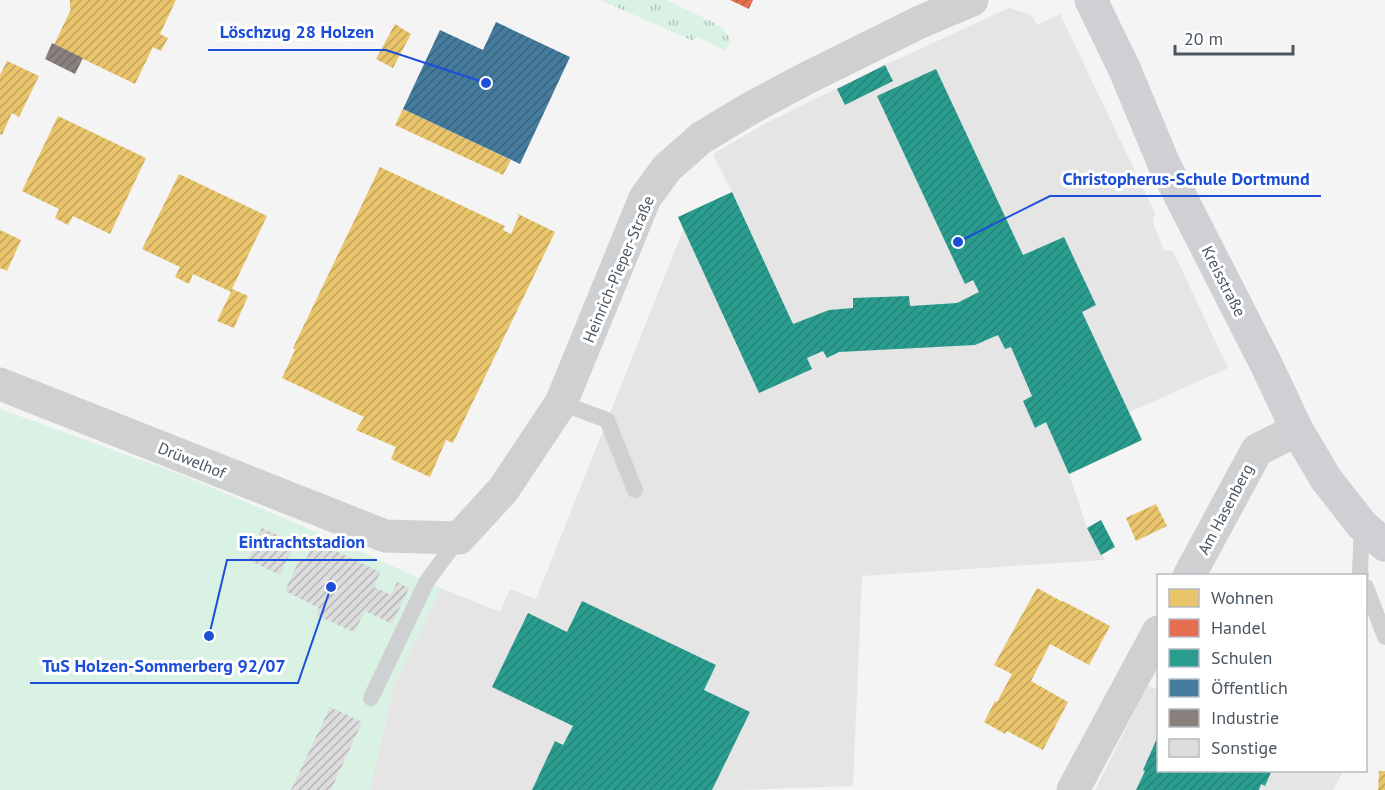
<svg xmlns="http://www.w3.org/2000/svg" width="1385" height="790" viewBox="0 0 1385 790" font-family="'PT Sans',sans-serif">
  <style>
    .education { fill: #e6e5e6 }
    .grass { fill: url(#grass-tufts) }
    .pitch { fill: #d9f2e3 }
    .homes { fill: url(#homes-hatch) }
    .shops { fill: url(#shops-hatch) }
    .schools { fill: url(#schools-hatch) }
    .public { fill: url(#public-hatch) }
    .industry { fill: url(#industry-hatch) }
    .building { fill: url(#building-hatch) }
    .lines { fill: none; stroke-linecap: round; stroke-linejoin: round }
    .lane { stroke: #ced0d2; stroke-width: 16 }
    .street { stroke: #ced0d2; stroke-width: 33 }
    .secondary { stroke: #ced0d4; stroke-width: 33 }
    .labels { text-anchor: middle; stroke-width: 6; stroke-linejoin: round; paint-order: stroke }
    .street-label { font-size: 16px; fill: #4a5661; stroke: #fff }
    .leader { fill: none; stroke: #1d4ed8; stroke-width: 2 }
    .callout-dot { fill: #1d4ed8; stroke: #fff; stroke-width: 2 }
    .callout-label { font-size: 18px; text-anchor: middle; font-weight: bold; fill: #1d4ed8; stroke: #fff; stroke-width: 6; stroke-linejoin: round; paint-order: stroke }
  </style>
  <defs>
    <pattern id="grass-tufts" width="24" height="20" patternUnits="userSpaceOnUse" patternTransform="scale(1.5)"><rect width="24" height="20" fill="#d9f2e3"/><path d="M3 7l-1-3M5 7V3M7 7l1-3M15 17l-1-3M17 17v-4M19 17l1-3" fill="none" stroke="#b2c7bb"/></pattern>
    <pattern id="homes-hatch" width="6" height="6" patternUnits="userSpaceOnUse" patternTransform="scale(1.5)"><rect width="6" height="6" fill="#e9c46a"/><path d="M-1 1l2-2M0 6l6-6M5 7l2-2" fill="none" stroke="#bfa25b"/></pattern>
    <pattern id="shops-hatch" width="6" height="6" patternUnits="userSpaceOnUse" patternTransform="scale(1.5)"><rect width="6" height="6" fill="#e76f51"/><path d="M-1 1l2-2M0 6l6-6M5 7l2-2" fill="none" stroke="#bd5e47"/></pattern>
    <pattern id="schools-hatch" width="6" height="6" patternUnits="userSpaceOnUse" patternTransform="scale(1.5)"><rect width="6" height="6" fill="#2a9d8f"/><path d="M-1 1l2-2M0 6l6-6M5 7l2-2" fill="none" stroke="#268378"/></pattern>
    <pattern id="public-hatch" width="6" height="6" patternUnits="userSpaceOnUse" patternTransform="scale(1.5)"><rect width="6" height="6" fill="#457b9d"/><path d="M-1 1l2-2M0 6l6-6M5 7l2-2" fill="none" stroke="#39637d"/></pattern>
    <pattern id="industry-hatch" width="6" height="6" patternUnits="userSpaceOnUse" patternTransform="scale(1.5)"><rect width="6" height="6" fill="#8a817c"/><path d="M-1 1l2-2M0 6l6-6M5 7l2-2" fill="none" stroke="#736c69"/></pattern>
    <pattern id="building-hatch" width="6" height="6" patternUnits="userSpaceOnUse" patternTransform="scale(1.5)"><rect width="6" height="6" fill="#ddddde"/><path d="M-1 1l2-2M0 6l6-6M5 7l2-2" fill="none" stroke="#b5b6b7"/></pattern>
  </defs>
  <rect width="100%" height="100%" fill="#f4f4f4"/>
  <!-- education -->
  <path class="education" d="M1009,8l22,7 6,10 23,-11 95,199 -2,10 11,27 9,1 55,117 -98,44 12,28 -73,34 18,54 18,32 -243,16 -9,210 -110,4h-373l24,-105 47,-97 59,24 10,-23 26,10 147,-369 -5,-13 54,-25 -19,-38 55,-32 117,-57z
    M1148,685l10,5v80l185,1 -10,19h-238z"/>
  <!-- grass -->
  <path class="grass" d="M600,0h66l47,22 9,6 7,9 1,6 -4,8 -30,-15 -3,5z"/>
  <!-- pitch -->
  <path class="pitch" d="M0,409l182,66 144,61 115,52 -47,97 -24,105h-370z"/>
  <!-- homes -->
  <path class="homes" d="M70,0h106l-16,34 8,4 -7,13 -8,-4 -18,37 -81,-39 17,-36 -1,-1z
    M395,24l16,10 -18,34 -17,-9z
    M7,61l32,15 -20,41 -7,-4 -10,22 -2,-1v-59z
    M403,109l108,51 -8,15 -108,-50z
    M58,116l88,42 -36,76 -37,-18 -5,9 -13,-7 4,-9 -37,-18z
    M380,167l125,59 -2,4 8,4 8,-18 -3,-3 39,19 -102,211 -7,-3 -16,37 -39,-18 5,-12 -40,-17 8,-13 -82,-39 13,-28 -2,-2z
    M179,174l88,42 -35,73 16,7 -14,32 -17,-7 14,-29 -38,-18 -4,10 -14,-7 5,-10 -38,-18z
    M0,230l21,10 -14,31 -7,-3z
    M1156,504l11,22 -31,15 -10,-23z
    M1037,588l26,14v-1l47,25 -21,39 -39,-21 -19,37 37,21 -25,48 -36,-19 -2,3 -21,-12 11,-21 2,1 15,-28 -18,-9z
    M1379,771h6v19h-7z"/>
  <!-- shops -->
  <path class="shops" d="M730,0h23l-4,9z"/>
  <!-- schools -->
  <path class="schools" d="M885,65l8,16 -48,24 -8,-16z
    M936,69l87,186 41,-18 32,68 -14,7 60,128 -73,34 -23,-52 -11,6 -12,-27 9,-5 -21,-49 -6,2 -7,-14 -23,10 -136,7 -12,6 -4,-7 -16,7 5,11 -53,24 -81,-176 54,-25 61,132 36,-14 24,-2v-10l56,-2 1,10 47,-3 22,-11 -6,-12 -8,4 -88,-188z
    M1101,520l14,27 -14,8 -14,-27z
    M582,601l134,64 -12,25 46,22 -38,78h-180l23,-49 8,4 10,-19 -81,-39 36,-74 39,19z
    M1158,736v34h114l-7,16 -4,-2 -2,6h-123l9,-19 -2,-1z"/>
  <!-- public -->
  <path class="public" d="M496,22l74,35 -50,107 -117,-55 37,-79 43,20z"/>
  <!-- industry -->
  <path class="industry" d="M52,43l31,15 -8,16 -30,-15z"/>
  <!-- building -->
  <path class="building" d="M262,528l33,15 -15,32 -32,-15z
    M315,541l65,31 -6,15 17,8 6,-13 12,6 -17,36 -27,-13 -11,21 -38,-17 3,-7 -34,-17 15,-33 5,3z
    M330,707l32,15 -31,68h-40z"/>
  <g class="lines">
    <!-- lane -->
    <path class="lane" d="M561,403l46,17 28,70
      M1361,576l-1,-4 2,-47
      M1366,587l19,50
      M371,698l56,-117 32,-43"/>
    <!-- street -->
    <path class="street" d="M0,384l385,152 74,2 44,-48 58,-87 84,-205 22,-30 34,-30 50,-30 54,-29 115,-57 52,-22
      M1189,576l68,-126 40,-20
      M1073,790l85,-158"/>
    <!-- secondary -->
    <path class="secondary" d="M1091,0l33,68 40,96 103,202 30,64 29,49 36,46 23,20"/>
  </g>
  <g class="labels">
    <!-- street labels -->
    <g class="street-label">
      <text transform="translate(618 269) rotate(-67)" y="6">Heinrich-Pieper-Straße</text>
      <text transform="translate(1224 281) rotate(63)" y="6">Kreisstraße</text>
      <text transform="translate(192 460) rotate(22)" y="6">Drüwelhof</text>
      <text transform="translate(1225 509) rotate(-62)" y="6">Am Hasenberg</text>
    </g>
  </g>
  <!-- callouts -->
  <path class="leader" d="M486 83L386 50H208M958 242L1050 196H1321M209 636L227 560H377M331 587L298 683H30"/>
  <g class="callout-dot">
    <circle cx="486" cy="83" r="6"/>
    <circle cx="958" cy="242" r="6"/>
    <circle cx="209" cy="636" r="6"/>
    <circle cx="331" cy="587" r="6"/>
  </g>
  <g class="callout-label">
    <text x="297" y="38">Löschzug 28 Holzen</text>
    <text x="1186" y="185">Christopherus-Schule Dortmund</text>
    <text x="302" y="548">Eintrachtstadion</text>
    <text x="164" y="672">TuS Holzen-Sommerberg 92/07</text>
  </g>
  <!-- legend -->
  <rect x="1157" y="574" width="210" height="198" fill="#ffffff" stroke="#b7bbc0" stroke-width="1.5"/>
  <rect x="1169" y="589" width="30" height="18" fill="#e9c46a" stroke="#b7bbc0" stroke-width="1.5"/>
  <text x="1211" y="604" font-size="18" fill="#4a5661">Wohnen</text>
  <rect x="1169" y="619" width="30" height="18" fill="#e76f51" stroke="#b7bbc0" stroke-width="1.5"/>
  <text x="1211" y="634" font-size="18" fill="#4a5661">Handel</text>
  <rect x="1169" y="649" width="30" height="18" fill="#2a9d8f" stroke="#b7bbc0" stroke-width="1.5"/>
  <text x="1211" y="664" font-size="18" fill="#4a5661">Schulen</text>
  <rect x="1169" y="679" width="30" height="18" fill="#457b9d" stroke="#b7bbc0" stroke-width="1.5"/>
  <text x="1211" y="694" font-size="18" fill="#4a5661">Öffentlich</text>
  <rect x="1169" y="709" width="30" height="18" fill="#8a817c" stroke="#b7bbc0" stroke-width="1.5"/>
  <text x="1211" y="724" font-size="18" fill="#4a5661">Industrie</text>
  <rect x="1169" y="739" width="30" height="18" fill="#ddddde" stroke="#b7bbc0" stroke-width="1.5"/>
  <text x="1211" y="754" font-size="18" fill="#4a5661">Sonstige</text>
  <!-- scale -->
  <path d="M1175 45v9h118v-9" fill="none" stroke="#4a5661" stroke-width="3"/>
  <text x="1184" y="45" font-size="18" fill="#4a5661" stroke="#ffffff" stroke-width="4.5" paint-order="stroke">20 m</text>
</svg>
